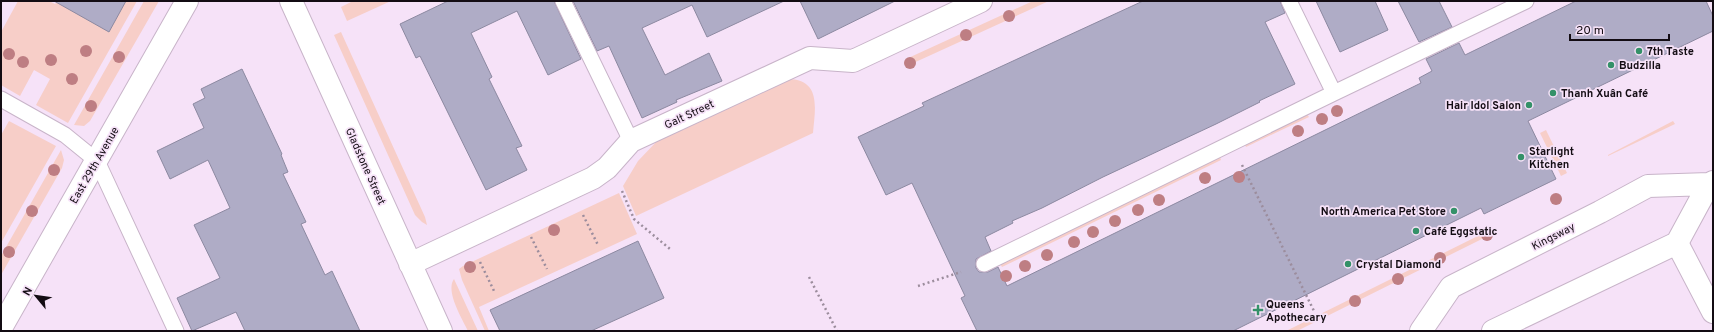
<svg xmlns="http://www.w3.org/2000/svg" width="1714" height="332" viewBox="0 0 1714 332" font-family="Overpass,sans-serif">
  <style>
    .green { fill: #f7cec8 }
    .building { fill: #afacc6; stroke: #8c89a1 }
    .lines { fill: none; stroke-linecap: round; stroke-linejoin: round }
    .lane-casing { stroke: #c8b4c9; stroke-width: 17 }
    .street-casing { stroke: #c8b4c9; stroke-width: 24 }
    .primary-casing { stroke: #c8b4c9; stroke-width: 24 }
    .path { stroke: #9c8d9d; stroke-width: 2.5; stroke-dasharray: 2 3; stroke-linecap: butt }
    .lane { stroke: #fff; stroke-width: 15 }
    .street { stroke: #fff; stroke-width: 22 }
    .primary { stroke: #fff; stroke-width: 22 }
    .tree { fill: #be7e83 }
    .poi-dot { fill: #349168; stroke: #f6e2f8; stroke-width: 1.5 }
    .labels { text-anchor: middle; stroke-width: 3.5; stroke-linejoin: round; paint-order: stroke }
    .poi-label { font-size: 11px; font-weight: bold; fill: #130c13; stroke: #f6e2f8; text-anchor: start }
    .street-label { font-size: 11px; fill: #130c13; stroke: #f6e2f8 }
  </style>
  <rect width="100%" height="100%" fill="#f6e2f8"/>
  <!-- green -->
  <path class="green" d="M18,1h31l6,3 3,-3h79l-69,122 -32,-18 14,-26 -16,-9 -14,26 -19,-11v-53z
    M144,1h15l-69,120 -6,5 -10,-1z
    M353,1h38l-44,20 -6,-14z
    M1033,1h16l-140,64 -3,-6z
    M341,32l84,185 2,8 -5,-3 -7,-7 -81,-180z
    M787,79c35,0 28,30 26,54l-177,83 -13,-30 15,-25 21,-22z
    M1307,114l2,3 -63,30 -1,-2z
    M9,121l47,25 -55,97v-108z
    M1673,121l2,3 -67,32v-1z
    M1546,130l21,43 -6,3 -21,-43z
    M61,150l3,10 -2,8 -61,107v-19z
    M1220,157l1,3 -219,107 -2,-3z
    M619,193l18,41 -158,73 10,24h-4l-23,-51 -3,-11 4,-3z
    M1490,230l2,4 -195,97h-11z
    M454,279l24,52h-10c-6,-13 -23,-40 -14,-52z"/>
  <!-- building -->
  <path class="building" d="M54,1h72l-17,31z
    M448,1h106l27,58 -33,16 -31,-64 -46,22 21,44 -3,2 33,67 -6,2 11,22 -41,20 -66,-134 -4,2 -16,-34z
    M573,1h211l-77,36 -15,-32 -50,23 23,47 44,-22 13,28 -46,19 1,2 -35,16 -33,-72 -12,5z
    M800,1h95l-77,38z
    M1143,1h137l5,12 -20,9 30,62 -36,17 1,1 -44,22 -113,53 -61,31 -30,13 1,2 -28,14 6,14 -15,8v9l3,4h9l10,-5 9,19 414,-203 -2,-5 13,-7 -6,-12 33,-16 6,12 111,-54h130l7,15v15l-185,90 28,58 -72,35 -3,-6 -248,123h-256l-16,-33 4,-2 -53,-113 -26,12 -28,-58 66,-31 -2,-3z
    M1316,1h59l13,29 -48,22z
    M1398,1h41l13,26 -33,15z
    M242,69l40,85 -1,1 7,17 -5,2 23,48 -5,2 24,51 7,-4 28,60h-115l-9,-19 -44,19 -15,-33 43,-20 -26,-53 36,-17 -22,-48 -38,19 -13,-28 47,-23 -11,-24 12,-6 -4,-9z
    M638,241l26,57 -73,33h-91l-10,-21z"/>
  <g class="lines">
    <defs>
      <path id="lane" d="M563,1l68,140
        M1289,1l45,92
        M1,99l64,36 32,26 79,170
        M984,264l350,-171 192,-92"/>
      <path id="street" d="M291,1l150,330
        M1677,243l36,69
        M410,264l183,-86 14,-10 24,-27 179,-83 43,3 128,-60
        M1,328l186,-327"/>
      <path id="primary" d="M1421,331l30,-44 149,-75 48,-26 61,-2 4,-2
        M1493,331l184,-88 32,-59"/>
    </defs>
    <!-- lane casing -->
    <use href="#lane" class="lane-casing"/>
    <!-- street casing -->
    <use href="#street" class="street-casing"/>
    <!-- primary casing -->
    <use href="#primary" class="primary-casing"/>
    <!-- path -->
    <path class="path" d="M1242,165l72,146
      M622,191l12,28 36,30
      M583,215l15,30
      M531,237l16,32
      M480,262l15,31
      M809,277l28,54
      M918,286l43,-14"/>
    <!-- lane -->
    <use href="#lane" class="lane"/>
    <!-- street -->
    <use href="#street" class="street"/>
    <!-- primary -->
    <use href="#primary" class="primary"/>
  </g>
  <!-- trees -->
  <g class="tree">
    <circle cx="1009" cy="16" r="6"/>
    <circle cx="966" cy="35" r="6"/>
    <circle cx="86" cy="51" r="6"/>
    <circle cx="9" cy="54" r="6"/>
    <circle cx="119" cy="57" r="6"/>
    <circle cx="51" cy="60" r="6"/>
    <circle cx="23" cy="62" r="6"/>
    <circle cx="910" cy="63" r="6"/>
    <circle cx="72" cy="79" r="6"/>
    <circle cx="91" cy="106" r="6"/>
    <circle cx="1337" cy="111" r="6"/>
    <circle cx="1322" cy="119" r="6"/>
    <circle cx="1298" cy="131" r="6"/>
    <circle cx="54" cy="170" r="6"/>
    <circle cx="1239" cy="177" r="6"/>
    <circle cx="1205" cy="178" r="6"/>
    <circle cx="1556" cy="199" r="6"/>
    <circle cx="1159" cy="200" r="6"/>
    <circle cx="1138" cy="210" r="6"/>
    <circle cx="32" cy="211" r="6"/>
    <circle cx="1115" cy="221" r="6"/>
    <circle cx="554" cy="230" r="6"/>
    <circle cx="1093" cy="232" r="6"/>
    <circle cx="1487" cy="235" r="6"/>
    <circle cx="1074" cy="242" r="6"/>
    <circle cx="9" cy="252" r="6"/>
    <circle cx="1047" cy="255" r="6"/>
    <circle cx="1440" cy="258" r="6"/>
    <circle cx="1025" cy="266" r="6"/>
    <circle cx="470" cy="267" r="6"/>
    <circle cx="1006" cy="276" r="6"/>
    <circle cx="1398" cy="279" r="6"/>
    <circle cx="1355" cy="301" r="6"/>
  </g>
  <!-- markers -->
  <g class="poi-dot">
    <circle cx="1639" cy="51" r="4"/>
    <circle cx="1611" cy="65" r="4"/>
    <circle cx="1553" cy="93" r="4"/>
    <circle cx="1529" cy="105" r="4"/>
    <circle cx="1521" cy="157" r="4"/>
    <circle cx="1454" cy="211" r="4"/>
    <circle cx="1416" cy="231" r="4"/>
    <circle cx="1348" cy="264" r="4"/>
    <path d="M1256 304h4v4h4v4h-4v4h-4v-4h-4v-4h4z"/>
  </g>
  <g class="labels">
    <!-- poi labels -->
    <g class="poi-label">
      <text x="1647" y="55">7th Taste</text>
      <text x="1619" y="69">Budzilla</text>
      <text x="1561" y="97">Thanh Xuân Café</text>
      <text x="1521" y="109" text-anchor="end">Hair Idol Salon</text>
      <text x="1529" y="155">Starlight<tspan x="1529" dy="13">Kitchen</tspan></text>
      <text x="1446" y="215" text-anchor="end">North America Pet Store</text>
      <text x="1424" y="235">Café Eggstatic</text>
      <text x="1356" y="268">Crystal Diamond</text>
      <text x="1266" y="308">Queens<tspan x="1266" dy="13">Apothecary</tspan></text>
    </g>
    <!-- street labels -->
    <g class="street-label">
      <text transform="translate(689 114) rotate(-25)" y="4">Galt Street</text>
      <text transform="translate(94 165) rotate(-60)" y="4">East 29th Avenue</text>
      <text transform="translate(366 166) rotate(66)" y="4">Gladstone Street</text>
      <text transform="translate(1553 236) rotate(-27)" y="4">Kingsway</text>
    </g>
  </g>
  <!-- border -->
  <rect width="1714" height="332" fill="none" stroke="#130c13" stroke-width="4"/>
  <!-- north arrow -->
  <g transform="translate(36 296) rotate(299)" stroke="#f6e2f8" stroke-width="3" paint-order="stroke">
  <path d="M0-3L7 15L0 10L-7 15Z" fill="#130c13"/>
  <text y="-6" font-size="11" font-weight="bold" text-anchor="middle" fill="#130c13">N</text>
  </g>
  <!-- scale -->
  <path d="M1570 34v6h99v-6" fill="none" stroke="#130c13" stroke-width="2"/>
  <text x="1576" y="34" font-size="12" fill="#130c13" stroke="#f6e2f8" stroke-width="3" paint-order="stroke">20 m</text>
</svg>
